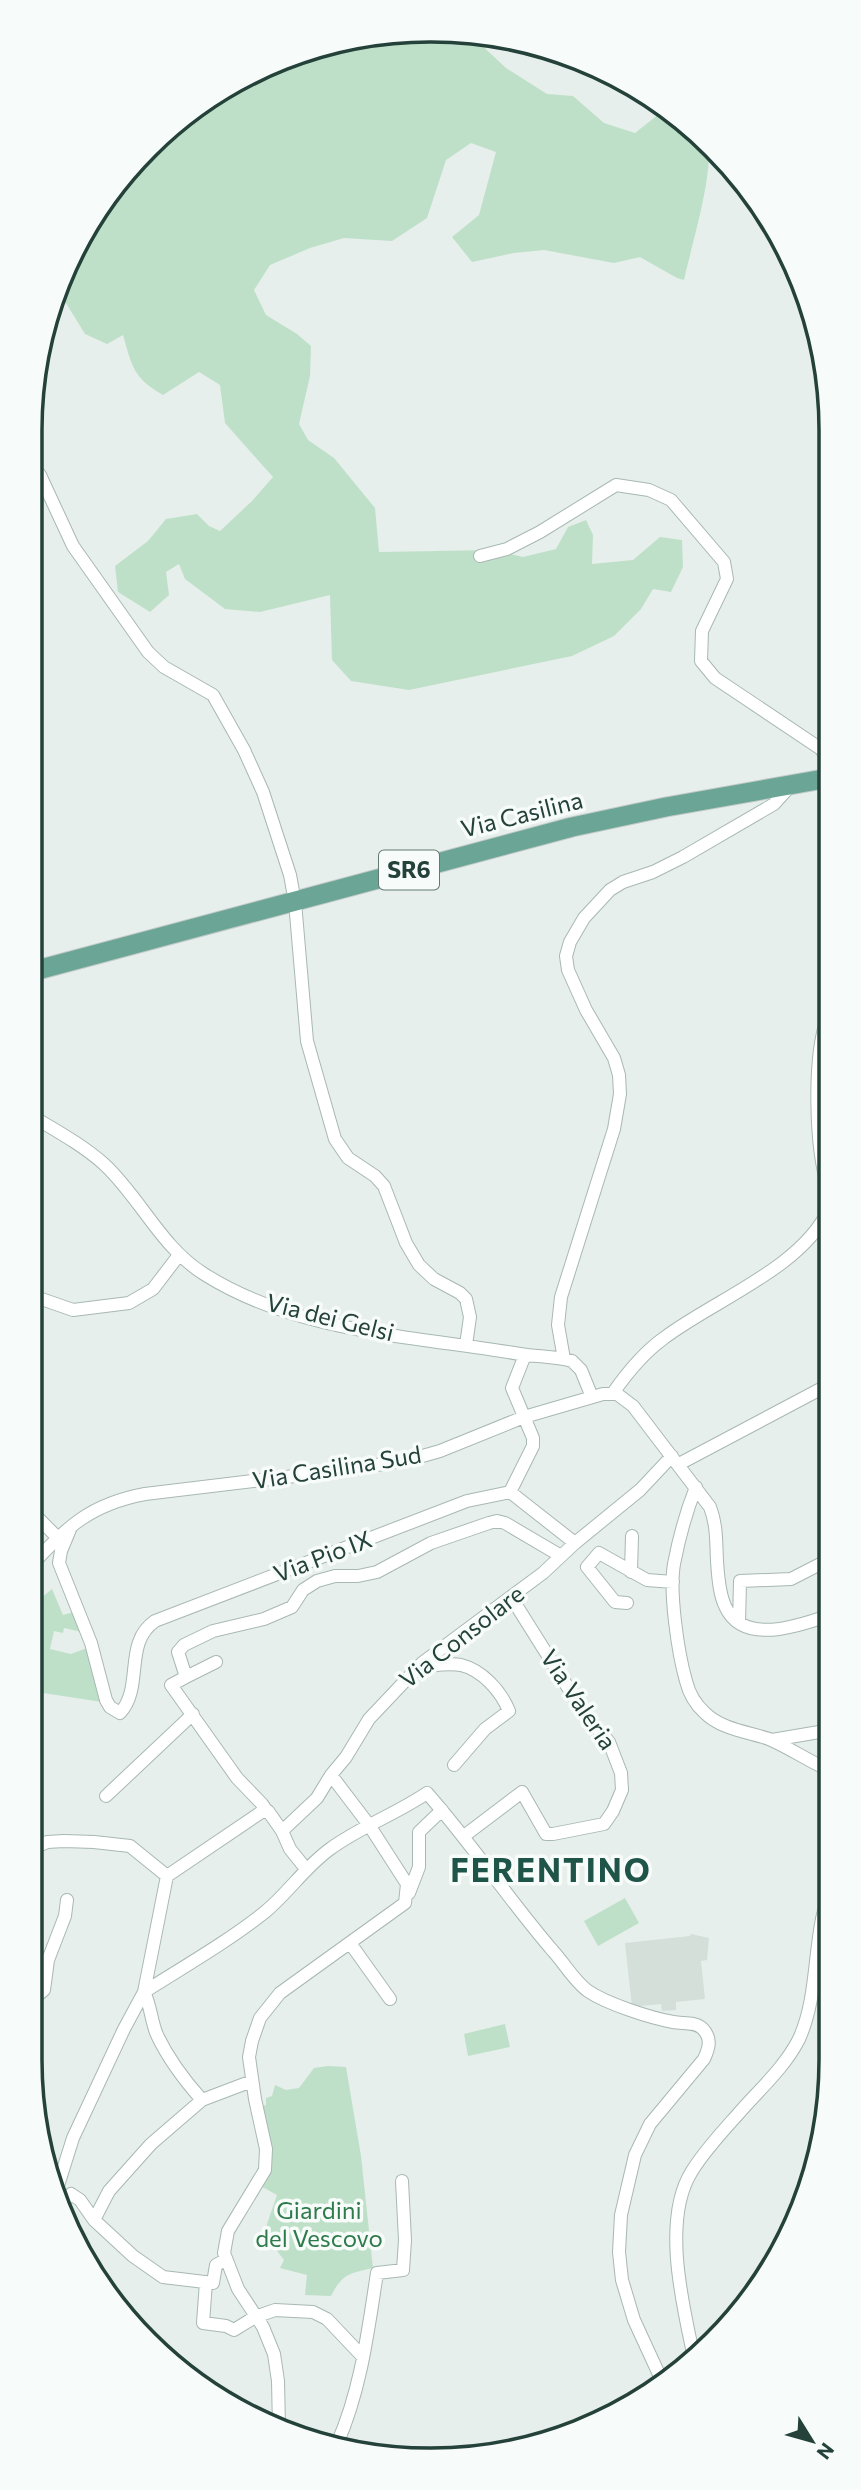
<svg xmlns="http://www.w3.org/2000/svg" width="861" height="2490" viewBox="0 0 861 2490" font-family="Commissioner,sans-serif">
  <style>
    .built { fill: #d4dfda }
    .green { fill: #bfe0c8 }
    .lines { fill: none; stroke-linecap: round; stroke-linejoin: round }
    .street-casing { stroke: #a8b8b2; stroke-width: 14 }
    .primary-casing { stroke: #c2cac8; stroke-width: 21 }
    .street { stroke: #fff; stroke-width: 12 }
    .primary { stroke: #6aa596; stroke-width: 19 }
    .labels { text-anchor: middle; stroke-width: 7; stroke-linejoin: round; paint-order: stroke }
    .shield { fill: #f7fbf9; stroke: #637a73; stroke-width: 2 }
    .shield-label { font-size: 23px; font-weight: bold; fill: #24423a }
    .street-label { font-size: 24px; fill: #24423a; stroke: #f7fbf9 }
    .park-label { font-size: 24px; fill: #2d7a4b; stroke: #f7fbf9 }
    .district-label { font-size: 32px; font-weight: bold; letter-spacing: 2px; fill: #1f5548; stroke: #f7fbf9 }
    .rim { fill: none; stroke: #24423a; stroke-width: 3.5 }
  </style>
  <rect width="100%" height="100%" fill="#e6efeb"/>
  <!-- built -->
  <path class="built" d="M691,1934l18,4 -2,22 -6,1 4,38 -29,3v8l-14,1 -1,-7 -29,3 -7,-64 65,-7z"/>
  <!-- green -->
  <path class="green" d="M378,33l98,7 30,28 41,26 26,2 31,27 31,10 29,-23 44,36c5,30 -17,102 -24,134l-7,-2 -37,-21 -26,6 -70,-13 -30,3 -42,9 -20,-25 27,-22 17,-63 -25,-9 -25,17 -19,58 -35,23 -48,-3 -34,10 -40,17 -16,25 12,25 31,19 14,12 -1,30 -11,48 9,16 26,18 41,50 4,44 115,-2 29,7 33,-8 12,-22 18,-7 7,15 -1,29 41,-4 27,-23 22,3 1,27 -12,25 -18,-3 -12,20 -27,27 -42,20 -163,34 -58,-9 -19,-21 -2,-65 -70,17 -35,-3 -40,-30 -6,-15 -13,8 3,23 -19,17 -32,-20 -3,-26 33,-25 18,-22 31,-5 12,12 11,5 32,-30 21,-24 -48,-54 -5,-38 -21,-13 -36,23c-30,-17 -31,-29 -40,-60l-16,9 -22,-10 -19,-31 -9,-3 55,-113 118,-103z
    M52,1589l11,26 11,-3 8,20 -18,-4 -1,5 -9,-2 -4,18 21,5 16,-6 15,54 -72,-11v-65l14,-16 -8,-8z
    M625,1898l14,25 -41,23 -14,-25z
    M505,2024l5,23 -42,9 -4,-22z
    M328,2066l18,1 15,89 12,112c-23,5 -31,6 -42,28l-26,-1 2,-20 -27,-7 4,-8 -18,-24 1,-12 10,-29 -20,-11 9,-9 -9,-68 9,-2v-7l6,-2 3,-11 11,5 13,-2 15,-20z"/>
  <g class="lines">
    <defs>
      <path id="street" d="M30,461l10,14 33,71 75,106 16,15 49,28 31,55 19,42 27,83 5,27 12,139 28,98 13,19 27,18 9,10 22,57 13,22 15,14 26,14 6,6 4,18 -4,28
        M480,556l27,-7 33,-17 76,-47 33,5 22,10 53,62 3,17 -25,52 -1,30 14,17 106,71 6,10 2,12
        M829,1014c-17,39 -14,136 0,176
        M30,1115c25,15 53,30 75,50 36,34 56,82 99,109 93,59 210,62 316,80 17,3 35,2 52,7l9,9 11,27
        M30,1295l43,15 56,-7 24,-14 26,-34
        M564,1359l-6,-34 3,-28 53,-168 6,-35 -1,-19 -5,-17 -28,-48 -18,-40 -2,-14 4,-14 14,-24 26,-28 13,-8 30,-10 30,-15 91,-53 18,-20
        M613,1393c14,-20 30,-40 51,-55 50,-38 138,-70 165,-129
        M679,1464l151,-80
        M696,1487c-10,25 -17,51 -22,77 -5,28 4,89 12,117 3,12 10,24 19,32 16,16 43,19 64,26 21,9 41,23 62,32
        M510,1492l23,-46v-8l-21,-50 13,-33
        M30,1510l27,27
        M71,1527l-10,24 -2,12 32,80 15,57 4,7 10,6c24,-26 3,-70 35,-92l312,-120 43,-9 65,51
        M30,1567c36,-40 61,-63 115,-73l208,-25 59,-10 28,-8 84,-34 79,-23h14l16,12 77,101c7,18 6,35 7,54 1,14 2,34 9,47 19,38 75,17 104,7
        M631,1572l1,-36
        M627,1603l-12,-1 -28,-35 12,-14 48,27 26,2
        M739,1623l1,-42 51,-2 39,-20
        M216,1662l-30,15 -8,-25 6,-7 29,-14 51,-12 28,-12 11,-17 14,-9 18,-5h23l19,-4 54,-29 58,-20 8,-2 8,2 56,33
        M422,1663l5,3c10,-1 23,-3 34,-1 21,5 40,26 48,46l-24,18 -31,36
        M186,1677l-15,8 66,93 25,26 4,6
        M772,1740l59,-10
        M106,1796l87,-82
        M282,1831l8,18 16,20
        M464,1836l58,-44 24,42h7l51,-10 9,-13 9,-21 -1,-17 -12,-31 -25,-29 -73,-116
        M30,1850l17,-8 17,-1 30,1 36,4 37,30 96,-65h5l14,20 35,-33 14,-23 15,-18 23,-38 53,-56 121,-90 32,-30 65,-53 32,-34
        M409,1893l10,-26v-35l23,-22
        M350,1943l40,56
        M30,1986l8,9 6,-5 4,-30 17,-44 2,-16
        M144,1992c41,-26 83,-50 121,-80 23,-19 40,-45 65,-63 30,-22 66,-35 97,-56 45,51 82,107 126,158 11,12 22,31 35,40 19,13 63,27 85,31 10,2 22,-1 30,7 9,10 6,19 1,30l-54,65 -15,31 -14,60 -2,37 3,28 12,40 29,63
        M144,1992c7,14 7,29 13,43 11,23 28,46 45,65
        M56,2192l17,-54 51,-109 20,-37 23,-116
        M59,2206l12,-12 9,6 14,20 39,36 30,21 50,6 3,-18 9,-5
        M94,2220l15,-29 42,-47 51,-44 50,-19
        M206,2282l-3,41 23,3 8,4 21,-13 20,-7 38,2 14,7 36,38
        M693,2353c-11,-51 -31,-135 -1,-182 13,-21 31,-40 47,-58 20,-23 46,-46 60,-74 17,-37 15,-81 23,-120 2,-10 6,-20 9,-30
        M279,2427l-1,-46 -4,-27 -11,-27 -25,-38 -14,-36 4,-22 37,-61 1,-21 -11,-50 -6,-42 3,-16 8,-23 20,-25 125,-90 2,-19 -38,-59 -38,-50
        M337,2444c24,-54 31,-113 40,-171l26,-3 2,-30 -3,-59"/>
      <path id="primary" d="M30,972l542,-145 94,-20 163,-29"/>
    </defs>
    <!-- street casing -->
    <use href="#street" class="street-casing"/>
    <!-- primary casing -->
    <use href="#primary" class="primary-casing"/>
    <!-- street -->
    <use href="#street" class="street"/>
    <!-- primary -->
    <use href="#primary" class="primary"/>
  </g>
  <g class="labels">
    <!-- shield labels -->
    <rect class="shield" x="379" y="850.5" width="60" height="39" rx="5"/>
    <g class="shield-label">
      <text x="409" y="878">SR6</text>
    </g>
    <!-- street labels -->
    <g class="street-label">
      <text transform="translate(522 815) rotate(-14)" y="8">Via Casilina</text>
      <text transform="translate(330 1318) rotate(14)" y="8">Via dei Gelsi</text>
      <text transform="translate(337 1468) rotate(-9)" y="8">Via Casilina Sud</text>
      <text transform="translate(323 1557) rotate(-21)" y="8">Via Pio IX</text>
      <text transform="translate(462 1637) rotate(-38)" y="8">Via Consolare</text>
      <text transform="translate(578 1700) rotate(56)" y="8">Via Valeria</text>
    </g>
    <!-- park labels -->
    <g class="park-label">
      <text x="319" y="2219">Giardini<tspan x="319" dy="28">del Vescovo</tspan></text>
    </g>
    <!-- district labels -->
    <g class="district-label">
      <text x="551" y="1882">FERENTINO</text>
    </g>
  </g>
  <!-- crop -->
  <path d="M0 0H861V2490H0ZM430 42H431A388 388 0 0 1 819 430V2060A388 388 0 0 1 431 2448H430A388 388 0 0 1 42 2060V430A388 388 0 0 1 430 42Z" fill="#f7fbf9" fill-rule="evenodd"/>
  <path class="rim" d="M430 42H431A388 388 0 0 1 819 430V2060A388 388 0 0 1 431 2448H430A388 388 0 0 1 42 2060V430A388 388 0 0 1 430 42Z"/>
  <!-- north arrow -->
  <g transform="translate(812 2441) rotate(127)" stroke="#f7fbf9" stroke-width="5" paint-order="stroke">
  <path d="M0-5L12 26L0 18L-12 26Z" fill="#24423a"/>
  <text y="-10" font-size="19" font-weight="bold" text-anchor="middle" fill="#24423a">N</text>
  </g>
</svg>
